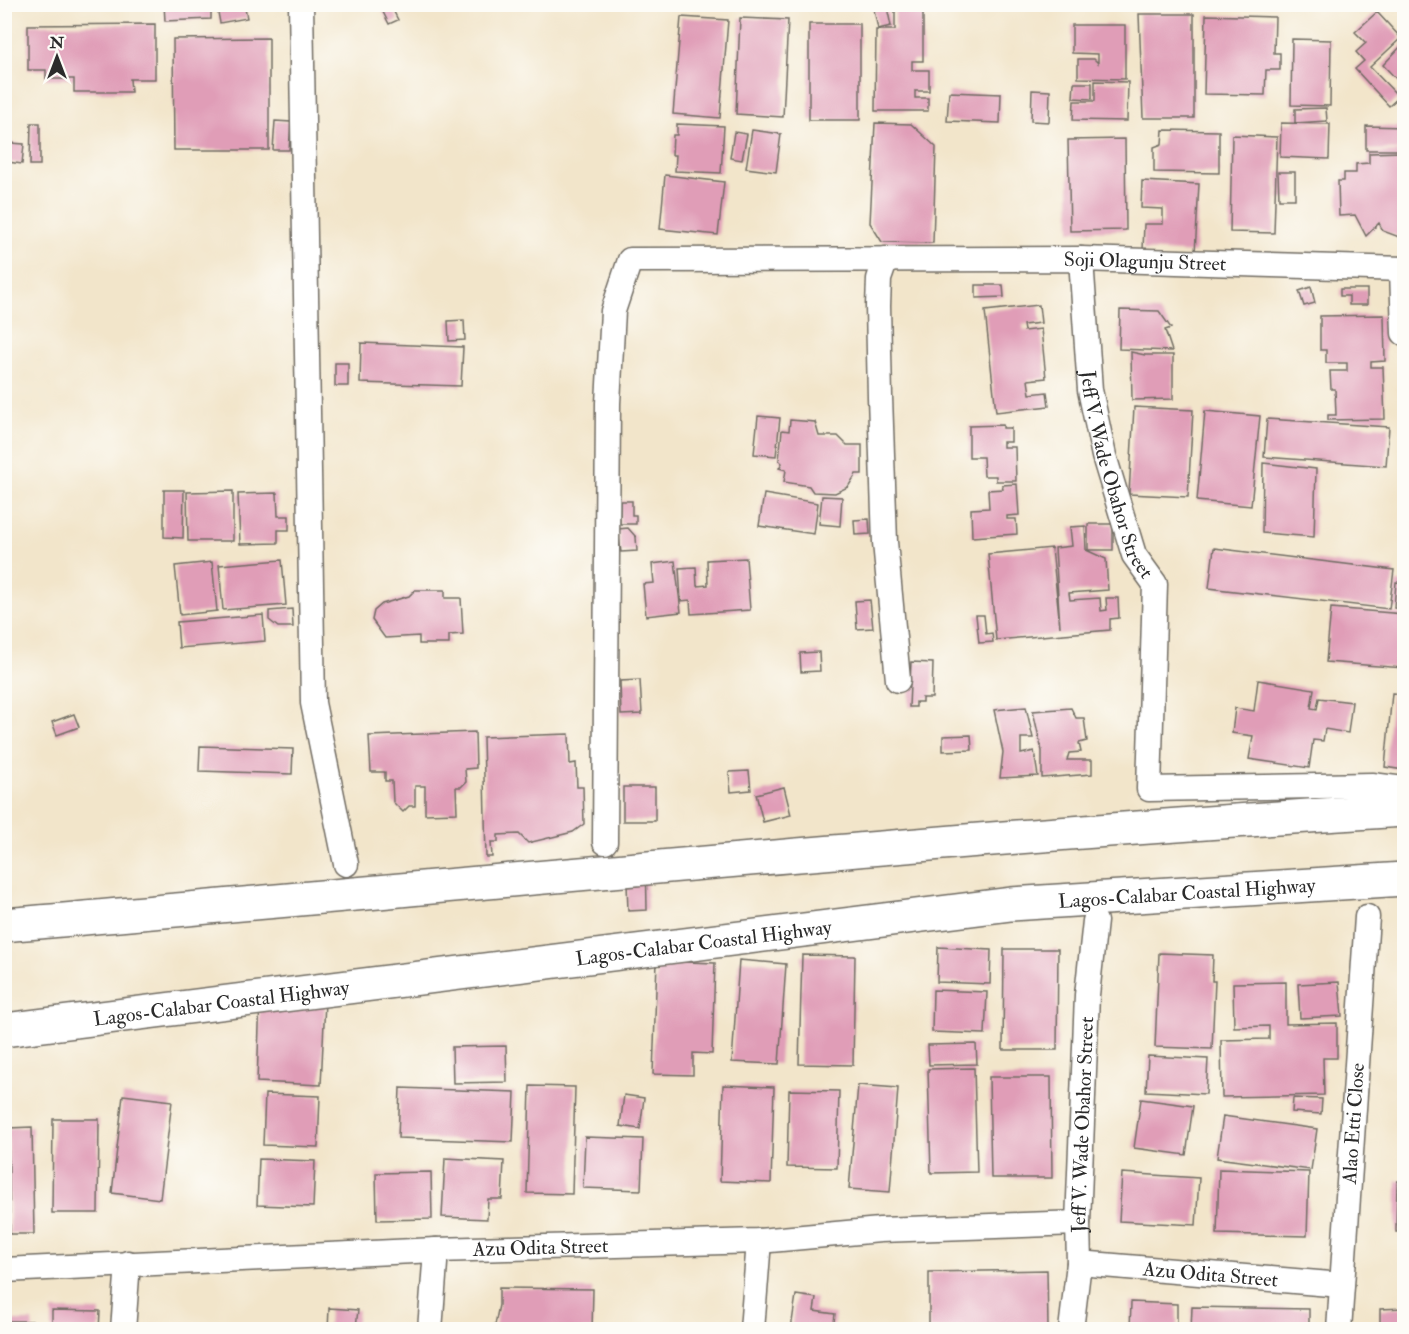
<svg xmlns="http://www.w3.org/2000/svg" width="1409" height="1334" viewBox="0 0 1409 1334" font-family="'IM FELL Double Pica',serif">
  <style>
    .building { fill: #e09db7 }
    .lines { fill: none; stroke-linecap: round; stroke-linejoin: round }
    .minor-casing { stroke: #716c63; stroke-width: 27 }
    .highway-casing { stroke: #716c63; stroke-width: 36 }
    .minor { stroke: #fff; stroke-width: 24 }
    .highway { stroke: #fff; stroke-width: 33 }
    .labels { text-anchor: middle; stroke-width: 4.5; stroke-linejoin: round; paint-order: stroke }
    .street-label { font-size: 20px; fill: #2b2b2b; stroke: #fdfcf7 }
  </style>
  <rect width="100%" height="100%" fill="#fdfcf7"/>
  <filter id="ink" filterUnits="userSpaceOnUse"><feTurbulence type="fractalNoise" baseFrequency=".0167" numOctaves="2"/><feDisplacementMap in="SourceGraphic" scale="12" xChannelSelector="R" yChannelSelector="G"/><feConvolveMatrix kernelMatrix="1 2 1 2 8 2 1 2 1" color-interpolation-filters="sRGB"/></filter>
  <filter id="wash" filterUnits="userSpaceOnUse"><feTurbulence type="fractalNoise" baseFrequency=".008" numOctaves="4" result="noise"/><feDisplacementMap in="SourceGraphic" scale="24" xChannelSelector="R" yChannelSelector="G"/><feGaussianBlur stdDeviation="1.35" result="paint"/><feColorMatrix in="noise" values="0 0 0 0 0 0 0 0 0 0 0 0 0 0 0 0 0 1.4 0 .05"/><feComposite in="paint" operator="in"/></filter>
  <g filter="url(#wash)">
    <rect width="100%" height="100%" fill="#f2e5ca"/>
    <g id="blocks">
      <!-- building -->
      <path class="building" d="M164,4h47v15l-46,2z
        M230,4h14l3,14 -27,5 -3,-16z
        M384,4h6l8,16 -9,4 -9,-18z
        M887,7l4,19 -13,3 -4,-19z
        M895,9h28v52h-11v9h17v21h-14v7h13v13h-53l1,-81h19z
        M1377,12l24,26 -31,29 29,30 -10,9 -34,-37 9,-8 -8,-9 10,-9 -11,-11z
        M1139,14h55v104h-51z
        M1206,15l69,2 -1,36h6v17h-14l-1,25 -61,-1z
        M681,17l47,3 -8,98 -47,-4z
        M740,18l48,2 -5,97 -47,-3z
        M155,24v55h-25l1,13h-57v-13h-28v-9h-18v-45z
        M809,24h51v96h-51z
        M1072,25h53v54l-47,-1v-19h16l4,4v-9l-26,-1z
        M269,38v112h-95l-1,-111z
        M1292,39l39,1 -1,66 -39,-1z
        M1404,43v44l-21,-22z
        M1095,81l33,1 -1,39 -54,-1 1,-19h21z
        M1074,83h18v16l-19,-1z
        M1032,90l18,1 -1,31 -18,-1z
        M949,92l52,2 -1,29 -53,-2z
        M1326,108l1,13 -32,2v-14z
        M275,121l16,1 -2,28h-16z
        M31,123h9v42h-10z
        M875,123l36,1 25,23 -3,96 -51,-1 -12,-19z
        M1281,123l49,1 -1,35 -49,-2z
        M677,124l47,2 -3,47 -46,-2 1,-16h-4l1,-20h4z
        M1366,126l38,1v23h-38z
        M752,130l29,4 -5,38 -30,-4z
        M1163,130l56,1v42l-65,-1v-25l8,-3z
        M734,132l13,2 -5,26 -12,-2z
        M1232,135l45,2 -3,96 -44,-1z
        M1125,139l1,91 -56,1 -2,-91z
        M10,143l14,1 -2,20 -14,-2z
        M1403,152l1,42 -2,9h2v31l-5,3 -16,-6 -4,-8 -13,13 -11,-21 -16,1 -1,-35h6v-8h12v-9l13,-1v-10z
        M1278,172h17v27h-16z
        M665,175l59,7 -6,53 -58,-6z
        M1142,181l57,3 -4,69 -52,-3 1,-26h19v-15l-22,-1z
        M976,285h27l1,12 -28,1z
        M1311,287l4,16 -11,3 -5,-15z
        M1340,289h27v16h-18v-9h-9z
        M1039,305l2,18 -18,2 1,6 17,-2 5,49 -18,2 2,14 17,-2 2,14 -53,6 -11,-101z
        M1120,310l39,1 12,17 -6,2 7,21 -53,-2z
        M1384,315l1,46 -14,1v5h12l2,52 -57,1v-5h8l-1,-26h-4l-1,-18h17v-8h-21v-13h-6v-34z
        M464,320l1,20 -16,1 -1,-20z
        M361,343l102,4 -2,39 -101,-3z
        M1131,352l14,3h28v44l-41,1z
        M335,363h13v23h-13z
        M1134,407l59,3 -5,87 -59,-3z
        M1205,411l55,5 -9,90 -54,-5z
        M758,416l22,2 -4,38 -22,-2z
        M1267,419l122,8 -3,39 -122,-9z
        M790,420l25,2 4,14h19l9,9h15v29h-6l-8,13 -13,6 -22,-1 -4,-6 -25,-4 2,-12 -7,-2 3,-5 -3,-3 3,-30 7,1z
        M1003,425v3h8v14h-8v5h12l1,34h-20v-5h-12l-1,-19h-14v-31z
        M1263,463l53,6 -2,68 -52,-4z
        M1017,484l2,31 -12,1v3h9l1,15 -45,3 -1,-28 18,-1 -1,-18 15,-1 -1,-4z
        M164,490h20l-1,48 -19,-1z
        M233,491v50h-45l-1,-49z
        M277,493l1,23h11v14h-11v13l-38,1 -2,-50z
        M764,494l54,9 -4,31 -55,-8z
        M822,496l20,1 -2,29 -21,-2z
        M620,501h12v14h4v9h-16z
        M869,519l1,15 -15,1 -1,-15z
        M1088,524h25v26h-25z
        M1085,526l1,24 20,9 2,31 -39,3 1,7 30,-2 1,13 6,-1 -1,-12h12l1,20 -9,1v11l-114,10 -8,-86 64,-6 8,79 -5,-79 17,-2 -2,-19z
        M628,528l8,9 1,14 -16,1 -3,-23z
        M1214,548l180,22 -5,39 -180,-21z
        M746,558l4,52 -59,4 -1,-14 -9,1 -2,-33 17,-1 1,19 11,-1 -1,-25z
        M282,560l4,45 -63,5 -4,-45z
        M675,561l6,51 -35,4 -3,-32 11,-1 -2,-19z
        M212,562l5,49 -37,4 -5,-49z
        M1396,582l8,1v26l-10,-1z
        M415,590h30v8h16l2,36 -14,1v9h-30v-8l-34,2 -13,-18 2,-9 8,-7 27,-8z
        M870,600l3,28 -16,1 -2,-28z
        M1331,608l73,6v54l-78,-6z
        M292,609l1,18h-15l-9,-7v-9z
        M263,615l2,26 -86,7 -2,-26z
        M976,615h8l2,19 6,-1 1,9 -14,1z
        M819,652l1,19 -19,1 -1,-19z
        M911,662l22,1 -1,35h-10v4h-6v5h-7z
        M640,680l2,34 -21,1 -1,-34z
        M1258,680l56,9 -3,19 6,1 2,-11 33,4 -4,31 -23,-4 -2,12 -10,-1 -4,28 -60,-9 4,-23 -21,-3 3,-25 19,3z
        M1392,693l12,1v76l-19,-3z
        M1026,707l7,31h-12v16l13,-3 4,25 -38,2 3,-26 -9,-42z
        M1071,708l5,10h8l3,23 -8,2 2,9 -12,1 -2,7h25v14l-50,4v-27l-9,-40z
        M74,714l5,13 -22,8 -5,-13z
        M475,732l1,36 -11,1 1,13 -5,5h-5l1,26 -32,1v-28h-10v20h-6l-6,6 -10,-10 -1,-21h-7v-9h-14l-2,-36z
        M569,734l1,30 6,-1 1,24h6l1,37 -11,8 -45,11 -9,-9 -21,1v7h-7l1,15h-6l-3,-120z
        M971,735l1,15 -29,1v-15z
        M200,746l93,3 -1,25 -93,-3z
        M749,771l2,19 -20,2 -2,-20z
        M623,787h32v34h-32z
        M784,787l7,28 -28,7 -7,-28z
        M646,855l1,55 -19,1 -2,-55z
        M938,947l53,3 -1,34 -53,-2z
        M1004,949h54l-1,101h-54z
        M1159,953l54,2 -1,26h3l-3,68 -57,-2z
        M802,955l53,1 -2,109 -54,-1z
        M739,960l47,4 -7,100 -47,-2z
        M657,961l58,2 -3,91 -19,-1v22l-40,-1z
        M1286,982v42l51,-1v35h-14l1,37 -102,2 -1,-57 48,-1v-13l-35,1 -1,-44z
        M1339,982l3,34 -42,2 -2,-34z
        M933,990l54,2 -2,42 -53,-2z
        M260,999l65,3 -4,83 -64,-3z
        M976,1044l1,20 -48,1 -1,-20z
        M506,1046l1,36 -54,1 -1,-36z
        M1148,1056l60,3 -2,35 -60,-3z
        M974,1068l3,104 -46,1 -3,-104z
        M989,1077h62l1,101h-61z
        M723,1085l51,2 -3,96 -51,-2z
        M858,1085l40,3 -8,104 -41,-3z
        M530,1086l45,1 -3,107 -45,-1z
        M400,1088l115,4 -2,50 -115,-4z
        M789,1090l50,1 -2,77 -50,-1z
        M1403,1090h1v16h-2z
        M265,1094l55,2 -2,51 -55,-2z
        M123,1095l49,6 -12,98 -48,-6z
        M624,1095l20,3 -4,31 -20,-3z
        M1293,1098l29,1 -1,15 -29,-2z
        M1141,1099l52,7 -7,49 -52,-7z
        M1223,1116l94,13 -6,41 -94,-12z
        M53,1119h46l-1,94h-46z
        M32,1127l2,107h-24l-2,-106z
        M585,1137l58,2 -2,51 -58,-2z
        M445,1158l59,3 -2,38h-14l-1,20 -45,-2z
        M259,1159l56,2 -2,46 -56,-2z
        M1219,1169l90,3 -2,64 -90,-2z
        M431,1172l1,47 -55,1 -1,-47z
        M1122,1173l77,5 -3,47 -77,-4z
        M1397,1181h7v51h-8z
        M1047,1270l1,58 -119,1v-57z
        M499,1288l94,1 -1,41h-98l5,-25z
        M796,1295l20,3 -2,13 21,3 -2,16 -42,-1z
        M1131,1302l46,2v26h-47z
        M1192,1307l117,2v21h-118z
        M329,1308l29,2 -2,17 19,1v2h-47z
        M1404,1308v22h-24v-21z
        M52,1310l48,1 -1,19h-47z
        M4,1321h28l1,9h-29z
        M152,1325l51,2v3h-51z
        M249,1325v5h-26l-1,-4z"/>
    </g>
  </g>
  <g filter="url(#ink)">
    <use href="#blocks" fill-opacity="0" stroke="#716c63" stroke-width="1.5"/>
    <g class="lines">
      <defs>
        <g id="minor">
          <path d="M301,4l12,699 33,161"/>
          <path d="M886,259l-7,20 -1,27 2,91 5,145 13,138"/>
          <path id="s1" d="M1081,259l9,131 14,66 30,99 21,29 -6,205 223,-4 32,4"/>
          <path d="M1402,269l2,64"/>
          <path id="s2" d="M605,842l3,-439 5,-92 17,-51 451,-1 323,10"/>
          <path id="s3" d="M1079,1263l263,22"/>
          <path id="s4" d="M4,1270l432,-20 323,-9 121,-11 198,-7"/>
          <path d="M123,1330l5,-67"/>
          <path d="M430,1330l6,-80"/>
          <path d="M752,1330l7,-89"/>
          <path id="s5" d="M1071,1330l8,-67 -1,-40 9,-228 8,-74"/>
          <path id="s6" d="M1339,1330l28,-413"/>
        </g>
        <g id="highway">
          <path d="M4,925c467,-40 933,-87 1400,-115"/>
          <path id="s7" d="M4,1030l1007,-126 393,-25"/>
        </g>
      </defs>
      <!-- minor casing -->
      <use href="#minor" class="minor-casing"/>
      <!-- highway casing -->
      <use href="#highway" class="highway-casing"/>
      <!-- minor -->
      <use href="#minor" class="minor"/>
      <!-- highway -->
      <use href="#highway" class="highway"/>
    </g>
  </g>
  <g class="labels">
    <!-- street labels -->
    <g class="street-label">
      <text dy="7" stroke="none"><textPath href="#s2" startOffset="1100">Soji Olagunju Street</textPath></text>
      <text dy="7" stroke="none"><textPath href="#s1" startOffset="220">Jeff V. Wade Obahor Street</textPath></text>
      <text dy="7" stroke="none"><textPath href="#s7" startOffset="1191">Lagos-Calabar Coastal Highway</textPath></text>
      <text dy="7" stroke="none"><textPath href="#s7" startOffset="705">Lagos-Calabar Coastal Highway</textPath></text>
      <text dy="7" stroke="none"><textPath href="#s7" startOffset="219">Lagos-Calabar Coastal Highway</textPath></text>
      <text dy="7" stroke="none"><textPath href="#s6" startOffset="207">Alao Etti Close</textPath></text>
      <text dy="7" stroke="none"><textPath href="#s5" startOffset="206">Jeff V. Wade Obahor Street</textPath></text>
      <text dy="7" stroke="none"><textPath href="#s4" startOffset="537">Azu Odita Street</textPath></text>
      <text dy="7" stroke="none"><textPath href="#s3" startOffset="132">Azu Odita Street</textPath></text>
    </g>
  </g>
  <!-- margin -->
  <rect width="1409" height="1334" fill="none" stroke="#fdfcf7" stroke-width="24"/>
  <!-- north arrow -->
  <g transform="translate(57 57)" stroke="#fdfcf7" stroke-width="4.5" paint-order="stroke">
  <path d="M0-4.5L10 22L0 15L-10 22Z" fill="#2b2b2b"/>
  <text y="-9" font-size="16" font-weight="bold" text-anchor="middle" fill="#2b2b2b">N</text>
  </g>
</svg>
